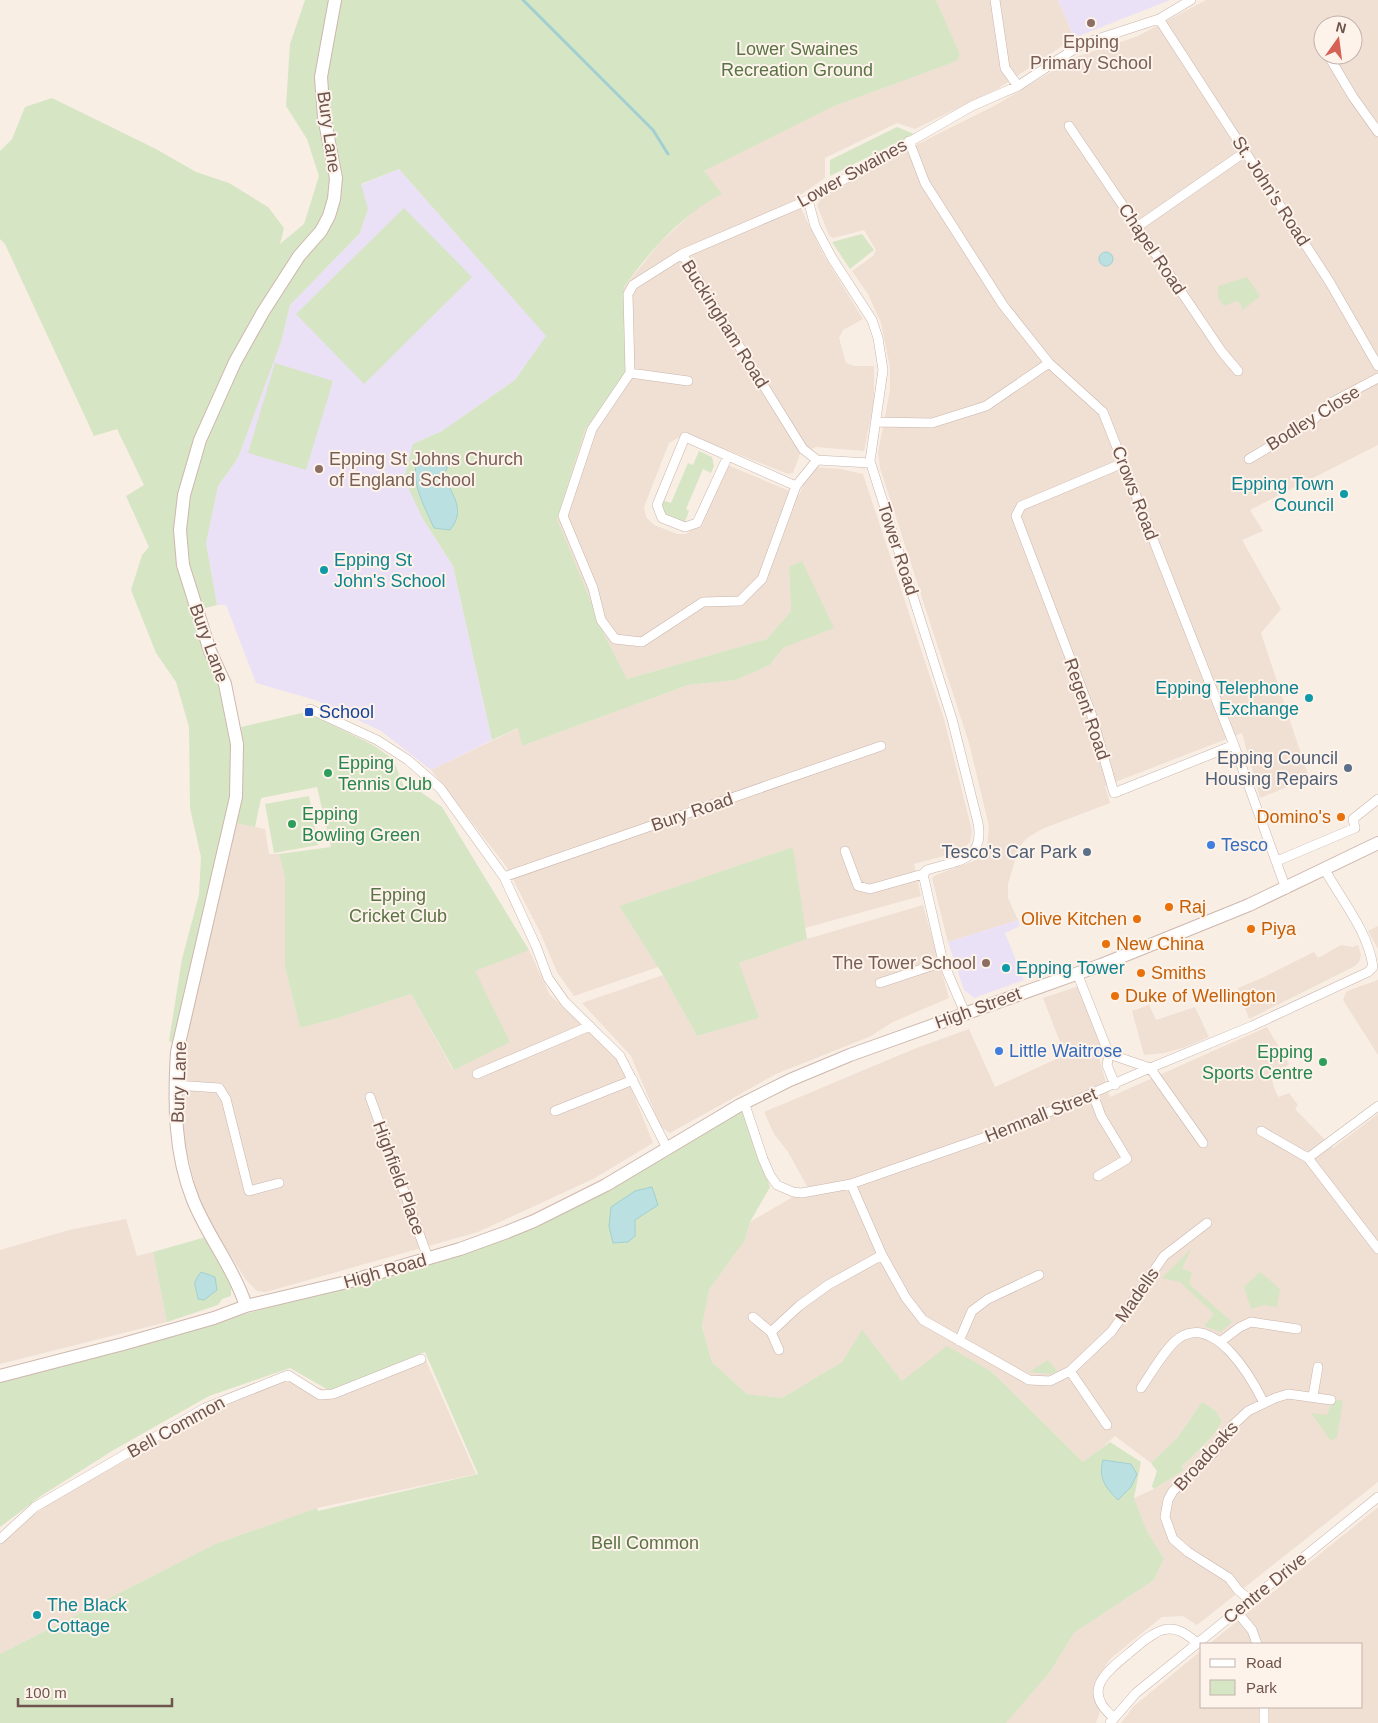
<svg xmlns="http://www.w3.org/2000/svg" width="1378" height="1723" viewBox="0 0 1378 1723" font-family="Helvetica,sans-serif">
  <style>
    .residential { fill: #f0dfd3; fill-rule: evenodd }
    .education { fill: #ebe1f6 }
    .green { fill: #d6e5c4 }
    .water { fill: #bbe0e1; stroke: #a2d0d1 }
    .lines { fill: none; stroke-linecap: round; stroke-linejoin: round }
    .stream { stroke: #a2d0d1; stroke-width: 3 }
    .minor-casing { stroke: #c9b5ac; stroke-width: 10 }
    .secondary-casing { stroke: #ceb7ad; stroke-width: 14 }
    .minor { stroke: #fff; stroke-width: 9 }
    .secondary { stroke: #fff; stroke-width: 12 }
    .education-dot { fill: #8d6e63; stroke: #fdf3ea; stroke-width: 2 }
    .culture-dot { fill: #0f9aa8; stroke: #fdf3ea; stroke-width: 2 }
    .transit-dot { fill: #1a4fb4; stroke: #fdf3ea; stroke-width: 2 }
    .service-dot { fill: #5c6f8a; stroke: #fdf3ea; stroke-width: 2 }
    .leisure-dot { fill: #2e9e5b; stroke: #fdf3ea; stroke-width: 2 }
    .food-dot { fill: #e8710a; stroke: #fdf3ea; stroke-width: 2 }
    .shop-dot { fill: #3f7fe0; stroke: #fdf3ea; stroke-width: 2 }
    .labels { text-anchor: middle; stroke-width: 4; stroke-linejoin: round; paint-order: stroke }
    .education-label { font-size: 18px; fill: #785e54; stroke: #fdf3ea }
    .park-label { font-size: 18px; fill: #5a7346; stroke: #fdf3ea }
    .street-label { font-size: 18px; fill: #6f544d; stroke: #fdf3ea }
    .culture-label { font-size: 18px; fill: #0d838f; stroke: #fdf3ea; text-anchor: start }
    .transit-label { font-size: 18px; fill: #164399; stroke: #fdf3ea; text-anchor: start }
    .service-label { font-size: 18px; fill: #4e5e75; stroke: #fdf3ea; text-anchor: end }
    .leisure-label { font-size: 18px; fill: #27864d; stroke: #fdf3ea; text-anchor: start }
    .food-label { font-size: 18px; fill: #c56008; stroke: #fdf3ea; text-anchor: start }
    .shop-label { font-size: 18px; fill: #366cbe; stroke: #fdf3ea; text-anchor: start }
  </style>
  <rect width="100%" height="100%" fill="#f9eee4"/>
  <!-- residential -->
  <path class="residential" d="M936,0h122l16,38 -75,50 -84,41 -18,-6 -72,35v20l-29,20 27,56 40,65 -20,11 -4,8 7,25 8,3h20v36l-10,49 -48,-4 -16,7 -7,19 -5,1 -99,-39 -8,1 -12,7 -25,64 2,10 8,8 23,9h9l11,-8 28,-62 74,31 10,-22 6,-6 26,2 22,5 81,245 28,112 -2,11 -8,9 -48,13 7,32 -116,32 -12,-81 -174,59 39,61 -84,29 -17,-24 -17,-40 -34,-66 -75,-96 88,-42 3,18 166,-61 48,-5 34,-15 13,-17 50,-20 -44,-61 2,44 -24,28 -140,40 -22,-43 -48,-117 28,-89 42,-57 -3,-86 35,-43 41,-39 21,-11 -17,-23 128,-64 125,-46 3,-7z
    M1206,0h172v445l-128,65 13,21 -21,9 39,69 -20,24 48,145 -49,20 -18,-65 -137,53 5,17 -68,26 -15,9 -8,9 -11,37v14l10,22 -70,22 -16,-64 4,-3 43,-16 8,-13 2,-20 -20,-83 -89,-275 -2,-15 12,-63v-23l-9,-44 -13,-29 -16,-23 21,-15 3,-6 -12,-20 -31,8 -4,-3 -12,-30 4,-6 73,-43 102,-51 80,-48 62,-21zM1323,25h30v30h-30z
    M235,823l30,6 4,25h10l6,23v90l15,61 38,-10 73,-24 42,76 22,-100 54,-20 21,45 64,58 8,12 31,78 -60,36 -115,53 -212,60 -9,-1 -11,-11 -29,-46 -19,-37 -18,-73 2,-63 3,-23z
    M923,905l26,93 -56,24 -24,15 -93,37 -106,59 -9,-6 -30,-71 -49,-53 81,-28 34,61 61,-18 -19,-55 68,-24z
    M1378,926v23l-10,-18z
    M1341,945l12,2 5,-2 3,10 -2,7 -4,4 -106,53 -11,-31 24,-10 52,-26 4,6z
    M1378,980v75l-35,-55 3,-8 4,-2z
    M1079,986l21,52v23l10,36 157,-70 22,37 -13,12 -3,-5 -3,3 6,19 3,4 10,-4 9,12 -3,4 38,39 45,-34v368l-181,143 -14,-9 -21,1 -52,42 -14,22 -3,10 7,21 -4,11h-90l44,-51 24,-39 80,-53 10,-21 -18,-30 -12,-31 20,-9 30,-19 -3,-3 25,-23 16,-23 -6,-10 -14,-9 -25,36 -26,25 -36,-27 -31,27 -92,-91 -90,9 -40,-50 -20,31 -60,36 -35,-4 -35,-32 -10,-37 7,-35 36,-50 5,-18 58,-34 -20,-36 -14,-18 -10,-22 150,-63 55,-20 26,58 70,-32 -22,-57z
    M1149,1005l7,15 39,-13 14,30 -23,10 -22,6 -20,2 -12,-44z
    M126,1219l11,37 16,-4 14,70 -167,42v-114l69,-20z
    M423,1354l53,120 -159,34 -102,36 -215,110v-113l50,-38 167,-94 70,-30 40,11z
    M1378,1507v216h-257l13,-17 68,-56v57h160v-63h-153z"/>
  <!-- education -->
  <path class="education" d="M1058,0h112l-96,38z
    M399,169l148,167 -32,44 -73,51 -29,13 10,75 30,47 39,174 -61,30 -50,-39 -63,-30 -62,-18 -30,-78h-9l-11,-62 12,-57 20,-28 43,-116 9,-37 70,-72 8,-24 -8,-24z
    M1018,920l2,6 -15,7 19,47 -50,18 -10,-8 -16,-48z"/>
  <!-- green -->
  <path class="green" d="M305,0h631l24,54 -3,7 -125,46 -128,64 18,23c-39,19 -73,58 -98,93l3,86 -42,57 -28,89 48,117 22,43 140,-40 24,-28 -2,-44 13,-6 32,67 -51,20 -13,17 -34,15 -48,5 -166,61 -4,-18 -26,12 -39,-174 -30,-47 -19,-40 9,-35 29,-13 73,-51 31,-44 -147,-167 -38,15 7,25 -8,24 -70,72 -9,37 -43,116 -20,28 -12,57 11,62 -23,6 48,125 -1,-9 65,-15 67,33 20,14 12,30 13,1 24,17 87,143 -54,21 35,71 -56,28 -43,-76 -73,24 -38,10 -15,-61v-90l-6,-23 52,-7 -14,-60 -56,11 -6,29 -20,-4 -57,200 -6,20 -3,-2 13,-82 17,-64 2,-38 -11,-49 -1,-81 -13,-45 -20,-29 -25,-63 11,-35 7,-8 -23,-51 18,-11 -27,-56 -23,7 -89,-192 -5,-5v-88l12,-12 13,-32 27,-9 104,51 40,23 33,11 39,24 16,21 -4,16 24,-20 15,-48 -12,-37 -21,-33 4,-62z
    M897,127l17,7 -84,42v-16z
    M404,208l68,69 -108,107 -68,-70z
    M862,234l12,16 -24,19 -18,-27z
    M1247,277l13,19 -17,14 -3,-7 -4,-2 -12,5 -6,-8v-12z
    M275,363l58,18 -27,89 -58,-17z
    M699,451l13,6 2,9 -3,7 -8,-4 -17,40 3,2 -5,13 -20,-8 -5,-11 3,-5 9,3 17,-40 5,2z
    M309,796l9,49 -44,8 -9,-49z
    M793,847l14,92 -68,24 20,55 -62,18 -34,-61 -44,-69z
    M742,1111l28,76 -20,35 -5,18 -36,50 -7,36 10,36 35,32 35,4 60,-36 20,-32 40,51 45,-35 45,26 91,90 27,-20 31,20 -7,36 12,31 18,30 -10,21 -80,53 -24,39 -44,51h-1006v-69l215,-110 102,-36 1,3 160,-37 -53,-122 -95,39 -40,-23 -81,28 -97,55 -71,45 -41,31v-146l362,-99 150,-45z
    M206,1237l25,49v10l-9,3 -4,6 -51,17 -14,-70z
    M1192,1248l-10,20 10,5 -3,11 43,38 -11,10 -17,-6 10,-12 -34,-32 -18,-4z
    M1260,1272l20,17 -3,18 -12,-2 -14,4 -7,-22z
    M1048,1360l9,11 -6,3 -22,-2z
    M1333,1399l10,2 -6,36 -6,4 -20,-28 16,2z
    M1202,1402l14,9 6,10c-9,18 -26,32 -41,46l3,3 -30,19 -2,-3 5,-15 -6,-8 26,-25z"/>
  <!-- water -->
  <path class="water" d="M1099 259a7 7 0 1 1 14 0a7 7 0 1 1-14 0Z
    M425,455l7,8 10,-6v10l6,-1 -4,9c9,22 22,35 6,55l-16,-2c-9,-21 -25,-47 -16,-70z
    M652,1187l6,18 -23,15v16l-7,6 -15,1 -4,-17 2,-19 24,-16z
    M201,1272l14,5 2,13 -13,10 -6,-1c-2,-14 -7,-14 3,-27z
    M1103,1460l28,4 6,10 -6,13 -13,13c-13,-13 -20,-22 -15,-40z"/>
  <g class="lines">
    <!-- stream -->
    <path class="stream" d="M523,0l130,130 15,24"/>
    <defs>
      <path id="minor" d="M995,0l10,68 13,18
        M1159,19l170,262 49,85
        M1328,55l25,42 25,35
        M1069,126l153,226 16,19
        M909,141l16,42 78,122 46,58 54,49 131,333 52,144
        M808,200l7,26 17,32 40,62 6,18 5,32 -13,91 82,258 26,104c7,38 -22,38 -51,47l-4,4 20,88 22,51
        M1137,227l108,-75
        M682,254l121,195 14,11 53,3
        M630,373l58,8
        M876,422l56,1 54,-17 63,-43
        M728,456l-31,67 -12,4 -23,-9 -5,-13 28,-68 111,49
        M1249,459l62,-37 18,-18 49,-26
        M817,460l-21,26 -34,93 -22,22 -37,1 -61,40 -27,-3 -14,-19 -8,-32 -30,-72 29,-87 38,-56 -2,-79 5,-9 49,-31 126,-54 164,-94 46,-20 64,-42 77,-25 32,-19
        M1123,463l-102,43 -5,10 75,197 23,80 120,-48
        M310,709l67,31 31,20 32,28 64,89 32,69 12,32 17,24 55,54 47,92
        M845,851l13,35 12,3 53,-15
        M1277,861l78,-33 -2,-9 25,-20
        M1325,870c17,31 43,61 48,97
        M504,877l377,-131
        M1077,973l32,81 -2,11 8,20
        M880,983l63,-21
        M1109,1054l41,14 53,75
        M477,1074l113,-48
        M175,1085l44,3 7,11 23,92 30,-8
        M1093,1094l8,22 26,43 -29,17
        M370,1097l58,161
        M744,1102l19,57 7,16 7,10 16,7 9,1 49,-9 166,-58 133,-58 102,-42 116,-54 5,-5
        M555,1111l78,-31
        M1261,1131l47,27 70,91
        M1308,1158l70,-52
        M851,1184l31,71 24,43 17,22 106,60 21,1 20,-10 42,-40 52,-75 43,-33
        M753,1317l18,15 8,18
        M771,1332l28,-26 29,-21 54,-30
        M959,1341l13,-30 16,-12 51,-24
        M1220,1342l20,-15 11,-5 46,7
        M1070,1371l37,54
        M1141,1388c10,-14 25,-41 38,-50 36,-24 72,39 85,65
        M1313,1396l5,-29
        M0,1539l35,-32 170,-99 83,-33 32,20 13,-1 88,-35
        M1250,1600l-12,-10 -9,-12 -41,-26 -15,-13 -8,-22 3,-17 5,-9 40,-38 19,-27 16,-15 27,-13 13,-4 43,6
        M1237,1612l15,18 5,14
        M1113,1717c-31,-26 -8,-44 15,-63 10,-8 23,-21 35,-24 14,-4 25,5 34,13
        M1110,1723l26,-30 242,-196
        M1264,1723v-16"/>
      <path id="secondary" d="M246,1306c-13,-39 -38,-69 -53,-106 -19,-47 -19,-99 -16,-148l59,-255 1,-53 -12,-60 -15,-33 -27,-86 -3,-35 4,-35 16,-55 35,-78 28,-50 36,-56 22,-25 8,-15 5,-17 2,-21 -12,-61 -3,-40 14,-77
        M0,1376l123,-32 91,-26 32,-12 101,-24 113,-33 47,-17 27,-11 72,-36 134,-80 50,-25 60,-25 251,-90 148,-60 129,-62"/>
    </defs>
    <!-- minor casing -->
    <use href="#minor" class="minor-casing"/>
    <!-- secondary casing -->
    <use href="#secondary" class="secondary-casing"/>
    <!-- minor -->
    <use href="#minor" class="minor"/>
    <!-- secondary -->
    <use href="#secondary" class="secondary"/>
  </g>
  <!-- markers -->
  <g class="education-dot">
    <circle cx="1091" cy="23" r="5"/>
    <circle cx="319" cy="469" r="5"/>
    <circle cx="986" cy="963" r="5"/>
  </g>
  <g class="culture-dot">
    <circle cx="1344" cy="494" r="5"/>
    <circle cx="324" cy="570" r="5"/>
    <circle cx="1309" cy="698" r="5"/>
    <circle cx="1006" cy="968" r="5"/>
    <circle cx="37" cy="1615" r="5"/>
  </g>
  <rect class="transit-dot" x="304" y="707" width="10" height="10" rx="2.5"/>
  <g class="service-dot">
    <circle cx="1348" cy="768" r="5"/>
    <circle cx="1087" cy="852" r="5"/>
  </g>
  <g class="leisure-dot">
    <circle cx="328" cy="773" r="5"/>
    <circle cx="292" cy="824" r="5"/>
    <circle cx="1323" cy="1062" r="5"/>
  </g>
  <g class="food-dot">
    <circle cx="1341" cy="817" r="5"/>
    <circle cx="1169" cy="907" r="5"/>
    <circle cx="1137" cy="919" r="5"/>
    <circle cx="1251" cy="929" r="5"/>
    <circle cx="1106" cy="944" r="5"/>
    <circle cx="1141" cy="973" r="5"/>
    <circle cx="1115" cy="996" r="5"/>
  </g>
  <g class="shop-dot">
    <circle cx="1211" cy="845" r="5"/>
    <circle cx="999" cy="1051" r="5"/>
  </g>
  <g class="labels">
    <!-- education labels -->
    <g class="education-label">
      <text x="1091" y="48">Epping<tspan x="1091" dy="21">Primary School</tspan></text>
      <text x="329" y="465" text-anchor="start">Epping St Johns Church<tspan x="329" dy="21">of England School</tspan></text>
      <text x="976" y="969" text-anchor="end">The Tower School</text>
    </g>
    <!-- park labels -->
    <g class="park-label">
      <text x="797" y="55">Lower Swaines<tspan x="797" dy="21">Recreation Ground</tspan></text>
      <text x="398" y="901">Epping<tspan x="398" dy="21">Cricket Club</tspan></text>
      <text x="645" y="1549">Bell Common</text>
    </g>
    <!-- street labels -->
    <g class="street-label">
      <text transform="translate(329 132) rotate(82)" y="6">Bury Lane</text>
      <text transform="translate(852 173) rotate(-29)" y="6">Lower Swaines</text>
      <text transform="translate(1271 191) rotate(57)" y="6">St. John's Road</text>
      <text transform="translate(1152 249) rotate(56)" y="6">Chapel Road</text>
      <text transform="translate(725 324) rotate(58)" y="6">Buckingham Road</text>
      <text transform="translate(1313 418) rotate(-32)" y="6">Bodley Close</text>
      <text transform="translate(1135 493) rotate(69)" y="6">Crows Road</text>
      <text transform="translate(898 549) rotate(72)" y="6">Tower Road</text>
      <text transform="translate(209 643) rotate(70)" y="6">Bury Lane</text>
      <text transform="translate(1087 709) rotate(71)" y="6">Regent Road</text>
      <text transform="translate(692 812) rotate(-19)" y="6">Bury Road</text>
      <text transform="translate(978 1008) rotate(-20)" y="6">High Street</text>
      <text transform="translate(179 1082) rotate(-88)" y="6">Bury Lane</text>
      <text transform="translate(1041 1115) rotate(-22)" y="6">Hemnall Street</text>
      <text transform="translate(399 1178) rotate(70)" y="6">Highfield Place</text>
      <text transform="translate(385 1271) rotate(-16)" y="6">High Road</text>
      <text transform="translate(1137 1295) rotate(-55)" y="6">Madells</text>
      <text transform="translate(176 1427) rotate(-29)" y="6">Bell Common</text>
      <text transform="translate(1206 1456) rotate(-48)" y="6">Broadoaks</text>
      <text transform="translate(1265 1588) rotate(-39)" y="6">Centre Drive</text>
    </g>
    <!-- culture labels -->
    <g class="culture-label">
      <text x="1334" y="490" text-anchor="end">Epping Town<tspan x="1334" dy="21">Council</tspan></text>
      <text x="334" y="566">Epping St<tspan x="334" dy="21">John's School</tspan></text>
      <text x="1299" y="694" text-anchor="end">Epping Telephone<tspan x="1299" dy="21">Exchange</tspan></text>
      <text x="1016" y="974">Epping Tower</text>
      <text x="47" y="1611">The Black<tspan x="47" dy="21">Cottage</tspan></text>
    </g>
    <!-- transit labels -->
    <g class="transit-label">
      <text x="319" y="718">School</text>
    </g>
    <!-- service labels -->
    <g class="service-label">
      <text x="1338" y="764">Epping Council<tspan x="1338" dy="21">Housing Repairs</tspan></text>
      <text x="1077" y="858">Tesco's Car Park</text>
    </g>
    <!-- leisure labels -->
    <g class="leisure-label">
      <text x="338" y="769">Epping<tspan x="338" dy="21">Tennis Club</tspan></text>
      <text x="302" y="820">Epping<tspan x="302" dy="21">Bowling Green</tspan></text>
      <text x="1313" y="1058" text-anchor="end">Epping<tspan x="1313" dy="21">Sports Centre</tspan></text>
    </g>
    <!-- food labels -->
    <g class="food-label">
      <text x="1331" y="823" text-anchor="end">Domino's</text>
      <text x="1179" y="913">Raj</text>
      <text x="1127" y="925" text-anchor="end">Olive Kitchen</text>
      <text x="1261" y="935">Piya</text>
      <text x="1116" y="950">New China</text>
      <text x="1151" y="979">Smiths</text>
      <text x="1125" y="1002">Duke of Wellington</text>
    </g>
    <!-- shop labels -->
    <g class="shop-label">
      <text x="1221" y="851">Tesco</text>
      <text x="1009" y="1057">Little Waitrose</text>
    </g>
  </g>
  <!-- legend -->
  <rect x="1200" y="1643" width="162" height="65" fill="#fdf3ea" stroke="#c4b3ab"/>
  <rect x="1210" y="1659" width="25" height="8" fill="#ffffff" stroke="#c4b3ab"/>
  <text x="1246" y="1668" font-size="15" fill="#6f544d">Road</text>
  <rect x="1210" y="1680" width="25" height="15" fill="#d6e5c4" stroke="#c4b3ab"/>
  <text x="1246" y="1693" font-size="15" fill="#6f544d">Park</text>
  <!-- north arrow -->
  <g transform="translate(1338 40) rotate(14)"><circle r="24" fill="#fdf3ea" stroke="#c4b3ab"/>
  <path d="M0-4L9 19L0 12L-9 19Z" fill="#d66256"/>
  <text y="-8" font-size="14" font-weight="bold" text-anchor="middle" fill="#6f544d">N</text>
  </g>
  <!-- scale -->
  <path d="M18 1698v8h154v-8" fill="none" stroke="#6f544d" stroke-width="2.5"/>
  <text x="25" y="1698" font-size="15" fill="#6f544d" stroke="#fdf3ea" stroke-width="4" paint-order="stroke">100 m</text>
</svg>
